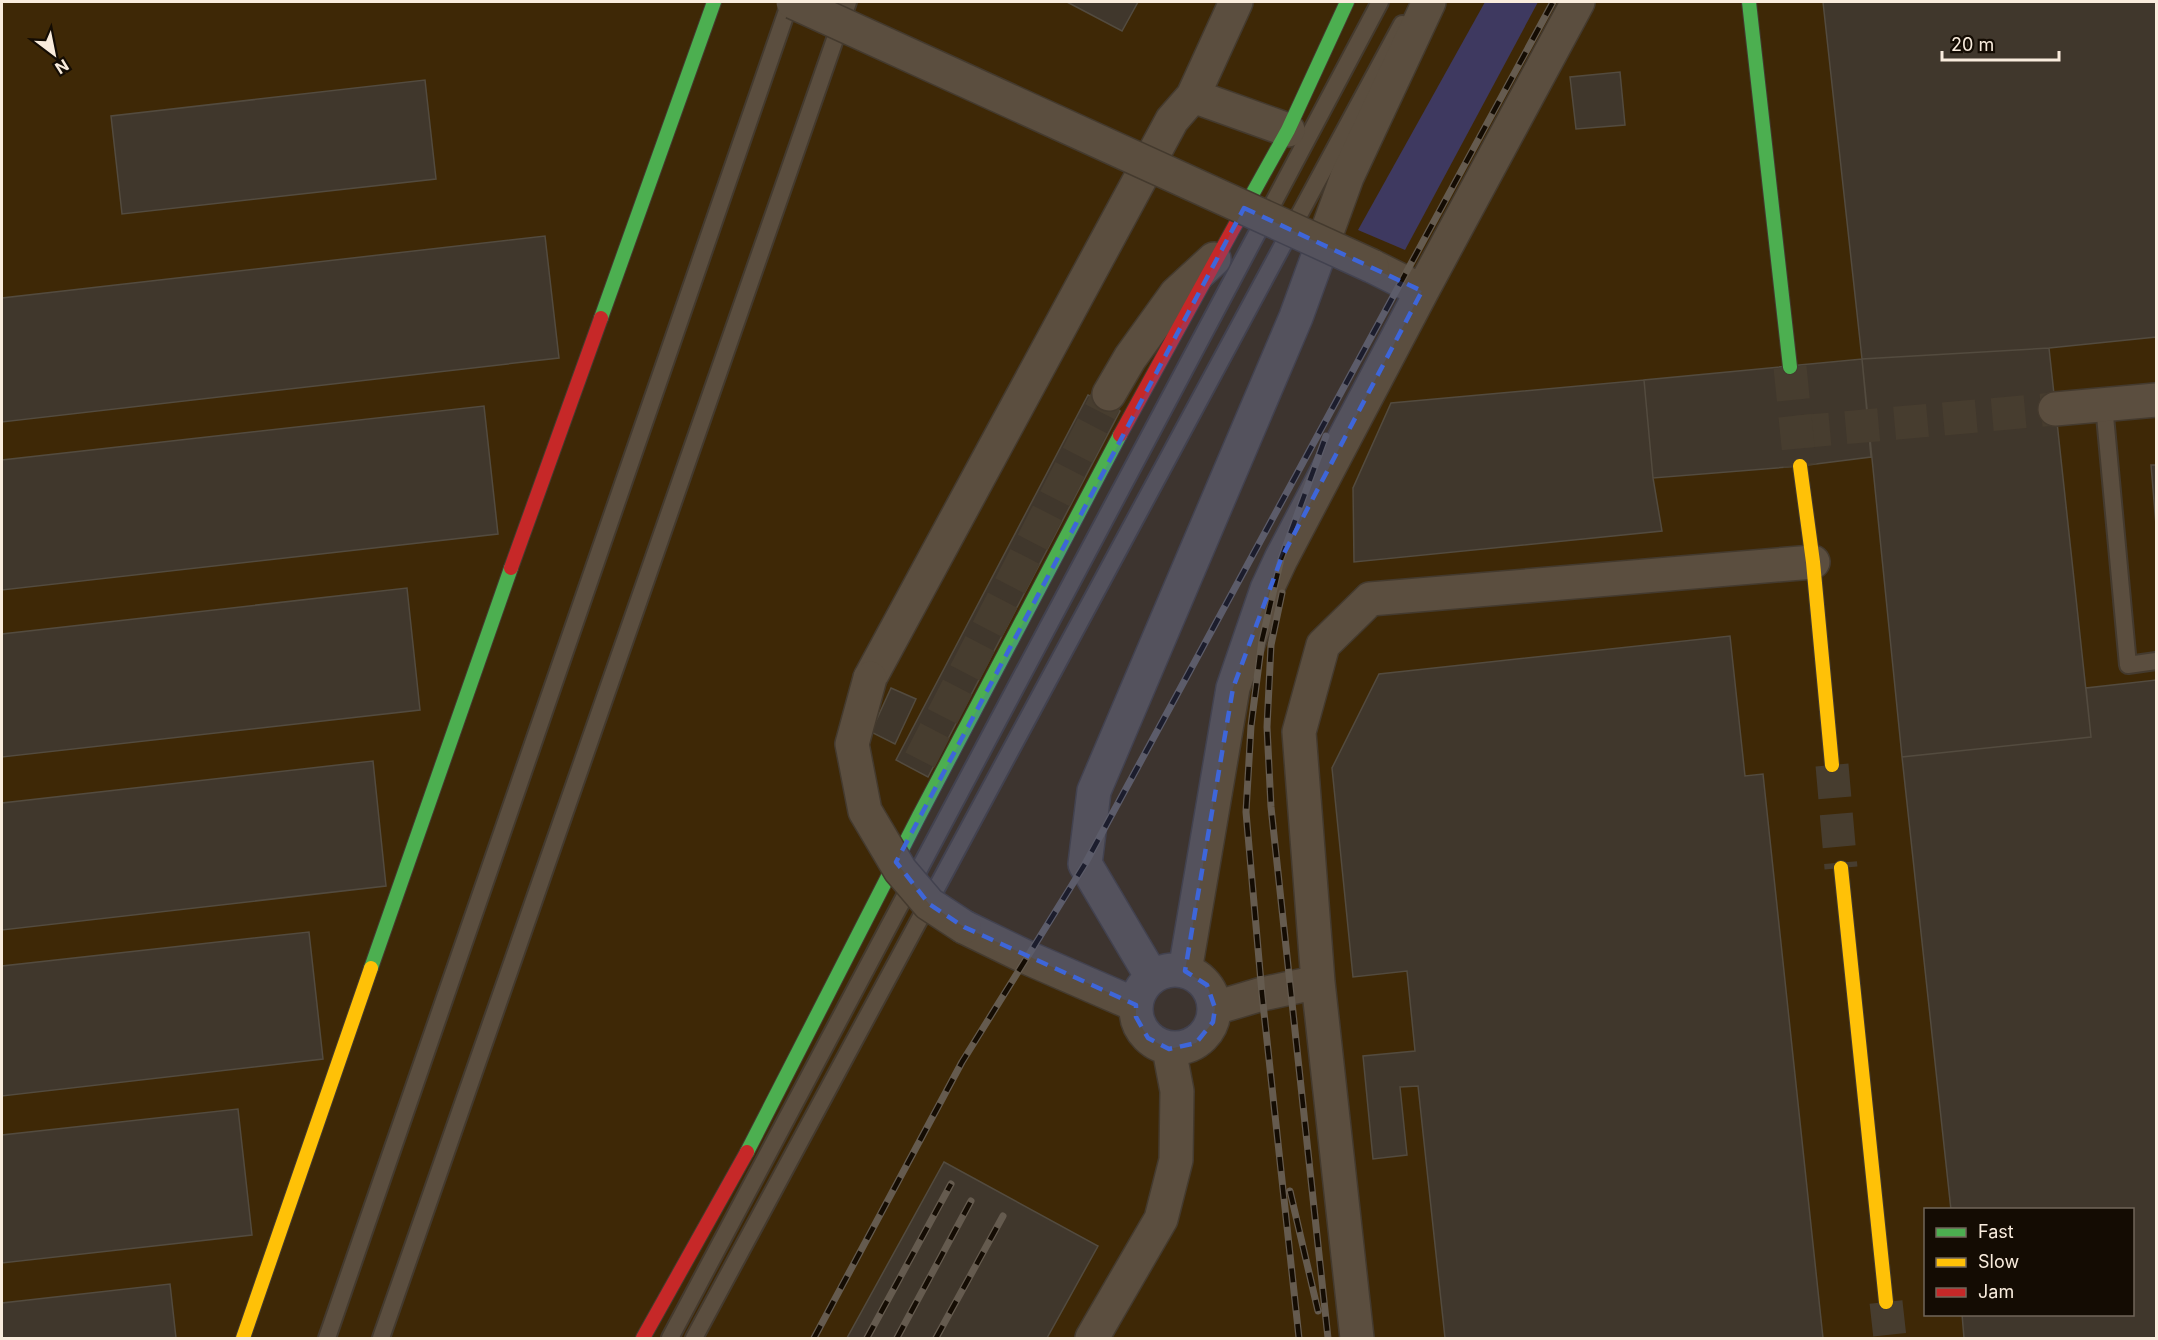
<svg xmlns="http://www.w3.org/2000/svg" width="2158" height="1340" viewBox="0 0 2158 1340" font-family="Inter,sans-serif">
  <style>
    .built { fill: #3e2806; fill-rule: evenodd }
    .green { fill: #3e3960 }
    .building { fill: #40372c; stroke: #534b3f; stroke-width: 1.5 }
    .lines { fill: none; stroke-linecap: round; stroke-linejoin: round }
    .street-tunnel { stroke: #473d2f; stroke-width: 33; stroke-dasharray: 33 16; stroke-linecap: butt }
    .secondary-tunnel { stroke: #473d2f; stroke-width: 33; stroke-dasharray: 33 16; stroke-linecap: butt }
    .lane-casing { stroke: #443a2e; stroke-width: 20 }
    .street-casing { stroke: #443a2e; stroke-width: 36 }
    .fast-casing { stroke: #443a2e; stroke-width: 16 }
    .slow-casing { stroke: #443a2e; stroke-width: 16 }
    .jam-casing { stroke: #443a2e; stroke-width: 16 }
    .lane { stroke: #5b4e3f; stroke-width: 16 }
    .street { stroke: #5b4e3f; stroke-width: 33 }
    .fast { stroke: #4caf50; stroke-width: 14 }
    .slow { stroke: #ffc107; stroke-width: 14 }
    .jam { stroke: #c62828; stroke-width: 14 }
    .rail-casing { stroke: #655b4f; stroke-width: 7 }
    .rail { stroke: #140c03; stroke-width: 4.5; stroke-dasharray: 14; stroke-linecap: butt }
    .street-bridge-casing { stroke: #443a2e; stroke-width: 36; stroke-linecap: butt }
    .street-bridge { stroke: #5b4e3f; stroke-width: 33 }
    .marked { fill: #3e66d9; fill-opacity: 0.2; stroke: #3e66d9; stroke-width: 4.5; stroke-dasharray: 12 8; stroke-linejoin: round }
  </style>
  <rect width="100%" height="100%" fill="#281e10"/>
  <!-- built -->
  <path class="built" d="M2,2h2154v1336h-2154zM1926,1210h206v104h-206z"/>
  <!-- green -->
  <path class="green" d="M1485,2h53l-133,248 -47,-20z"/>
  <!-- building -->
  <path class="building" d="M1067,2h71l-16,29z
    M1823,2h333v335l-107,11 -187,11z
    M1620,72l5,53 -49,4 -6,-52z
    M425,80l11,99 -314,35 -11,-98z
    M545,236l14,122 -557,64v-124z
    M2049,348l42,389 -189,20 -40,-398z
    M1862,359l9,98 -71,9 -147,12 -9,-98z
    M1644,380l9,98 9,53 -308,31 -1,-74 38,-85z
    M1088,395l32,16 -192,366 -32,-17z
    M484,406l14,128 -496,56v-130z
    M2151,465h5v60z
    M407,588l13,122 -418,47v-123z
    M1730,636l15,140 18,-2 60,564h-378l-27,-252 -18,1 7,68 -34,4 -10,-103 52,-5 -8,-80 -54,6 -21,-209 47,-94z
    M2156,680v658h-192l-2,-24h170v-104h-181l-49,-453 189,-20 -5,-49z
    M891,688l25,11 -21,45 -24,-12z
    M373,761l13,125 -384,44v-127z
    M309,932l14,127 -321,37v-130z
    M238,1109l14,126 -250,28v-128z
    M944,1162l154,84 -51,92h-200z
    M170,1284l6,54h-174v-35z"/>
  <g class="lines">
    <!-- street-tunnel -->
    <path class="street-tunnel" d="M1797,432l258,-23
      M920,760l189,-366"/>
    <!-- secondary-tunnel -->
    <path class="secondary-tunnel" d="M1790,367l10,99
      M1832,765l9,103
      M1886,1302l4,36"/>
    <defs>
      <path id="lane" d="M2104,405l24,260 28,-4
        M327,1338l463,-1336
        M381,1338l467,-1336
        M670,1338l710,-1336
        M694,1338l708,-1314"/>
      <path id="street" d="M1193,96l43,-94
        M1372,266l50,25
        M1109,394l21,-36 46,-64 38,-35
        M2055,409l101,-9
        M870,678l302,-558 21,-24 95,34
        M964,927l64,31 108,47
        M1136 1009a39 39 0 1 1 78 0a39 39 0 1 1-78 0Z
        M1185,971l48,-283 34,-99 14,-30 141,-268 156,-289
        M1152,977l-67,-113 9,-73 202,-474 51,-140 82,-175
        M1215,1008l47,-14 56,-12
        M1092,1338l69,-119 15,-59 1,-69 -8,-42
        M1357,1338l-39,-356 -19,-250 24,-87 47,-46 443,-37"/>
      <path id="fast" d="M1749,2l41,365
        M1249,200l39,-70 59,-128
        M601,318l113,-316
        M371,968l140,-400
        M747,1152l172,-336 201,-381"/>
      <path id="slow" d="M1800,466l13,96 19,203
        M1841,868l45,434
        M243,1338l128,-370"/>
      <path id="jam" d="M1120,435l129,-235
        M511,568l90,-250
        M643,1338l104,-186"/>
    </defs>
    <!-- lane casing -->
    <use href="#lane" class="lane-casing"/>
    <!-- street casing -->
    <use href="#street" class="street-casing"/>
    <!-- fast casing -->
    <use href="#fast" class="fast-casing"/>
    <!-- slow casing -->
    <use href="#slow" class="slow-casing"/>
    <!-- jam casing -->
    <use href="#jam" class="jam-casing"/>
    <!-- lane -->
    <use href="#lane" class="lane"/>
    <!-- street -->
    <use href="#street" class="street"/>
    <!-- fast -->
    <use href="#fast" class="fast"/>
    <!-- slow -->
    <use href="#slow" class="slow"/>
    <!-- jam -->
    <use href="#jam" class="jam"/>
    <defs>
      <path id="rail" d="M1282,593l-11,52 -4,82 4,80 57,531
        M1290,1191l28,120
        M814,1338l148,-276 123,-198 468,-862
        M867,1338l84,-154
        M897,1338l74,-137
        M936,1338l67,-122
        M1299,1338l-37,-344 -16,-182 5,-86 11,-86 19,-81 45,-123"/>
    </defs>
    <!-- rail casing -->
    <use href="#rail" class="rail-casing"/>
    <!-- rail -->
    <use href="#rail" class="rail"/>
    <defs>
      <path id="street-bridge" d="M793,2l579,264
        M870,678l-18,66 13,67 35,59 29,34 35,23"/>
    </defs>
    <!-- street-bridge casing -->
    <use href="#street-bridge" class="street-bridge-casing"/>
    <!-- street-bridge -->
    <use href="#street-bridge" class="street-bridge"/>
  </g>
  <!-- marked area -->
  <path class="marked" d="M1244,208l178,83 -141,268 -48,129 -48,283 22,14 8,23 -2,14 -17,21 -27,6 -21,-11 -12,-21v-12l-172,-78 -35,-23 -33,-42z"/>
  <!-- border -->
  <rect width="2158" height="1340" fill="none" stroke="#f9ecdd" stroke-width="6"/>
  <!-- legend -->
  <rect x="1924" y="1208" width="210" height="108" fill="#140c03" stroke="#70665a" stroke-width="1.5"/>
  <rect x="1936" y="1228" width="30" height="9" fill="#4caf50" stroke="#70665a" stroke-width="1.5"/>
  <text x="1978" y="1238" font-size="18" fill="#f9ecdd">Fast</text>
  <rect x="1936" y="1258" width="30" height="9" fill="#ffc107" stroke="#70665a" stroke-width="1.5"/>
  <text x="1978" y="1268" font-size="18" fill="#f9ecdd">Slow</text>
  <rect x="1936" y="1288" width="30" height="9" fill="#c62828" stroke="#70665a" stroke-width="1.5"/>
  <text x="1978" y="1298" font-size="18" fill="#f9ecdd">Jam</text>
  <!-- north arrow -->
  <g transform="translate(54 54) rotate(148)" stroke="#140c03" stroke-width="4.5" paint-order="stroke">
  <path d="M0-4.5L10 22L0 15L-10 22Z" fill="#f9ecdd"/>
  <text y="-9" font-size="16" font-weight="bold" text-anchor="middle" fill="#f9ecdd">N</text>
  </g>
  <!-- scale -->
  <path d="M1942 51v9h117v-9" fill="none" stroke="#f9ecdd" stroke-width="3"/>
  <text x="1951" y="51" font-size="18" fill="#f9ecdd" stroke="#140c03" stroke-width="4.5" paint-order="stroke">20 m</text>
</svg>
